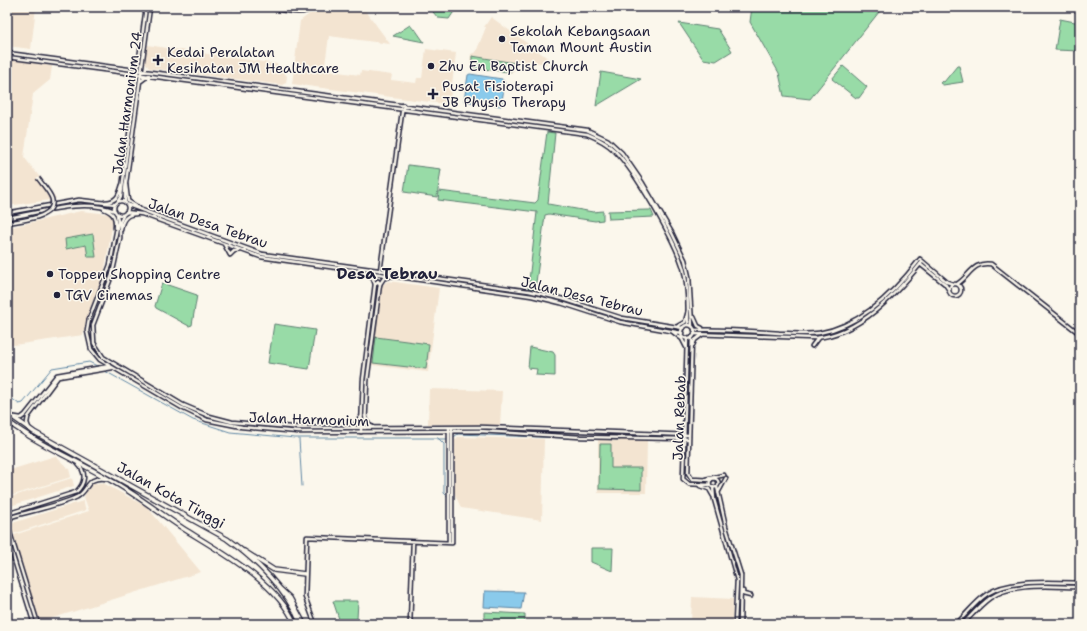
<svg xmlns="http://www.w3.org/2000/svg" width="1087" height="631" viewBox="0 0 1087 631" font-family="'Shantell Sans',sans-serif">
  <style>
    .built { fill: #f3e4d1 }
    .green { fill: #98dba7; stroke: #5d7e71 }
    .water { fill: #8acaeb; stroke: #6087a5 }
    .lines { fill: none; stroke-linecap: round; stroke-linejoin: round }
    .stream { stroke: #6087a5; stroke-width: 1 }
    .tertiary-casing { stroke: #22223b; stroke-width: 5.5 }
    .secondary-casing { stroke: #22223b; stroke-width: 5.5 }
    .trunk-casing { stroke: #22223b; stroke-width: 6 }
    .tertiary { stroke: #fbf7ec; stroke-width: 2.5 }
    .secondary { stroke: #fbf7ec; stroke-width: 2.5 }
    .trunk { stroke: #fbf7ec; stroke-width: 3.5 }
    .secondary-bridge-casing { stroke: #22223b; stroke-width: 5.5; stroke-linecap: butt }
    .secondary-bridge { stroke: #fbf7ec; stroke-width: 2.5 }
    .poi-dot { fill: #22223b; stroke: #fbf7ec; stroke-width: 1.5 }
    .labels { text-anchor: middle; stroke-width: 3; stroke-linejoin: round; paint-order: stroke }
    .poi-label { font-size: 14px; fill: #22223b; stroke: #fbf7ec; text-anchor: start }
    .street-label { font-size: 14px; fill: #22223b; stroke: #fbf7ec }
    .quarter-label { font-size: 16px; font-weight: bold; fill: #22223b; stroke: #fbf7ec }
  </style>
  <rect width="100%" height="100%" fill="#fbf7ec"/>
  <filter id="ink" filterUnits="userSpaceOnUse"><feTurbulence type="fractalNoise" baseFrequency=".025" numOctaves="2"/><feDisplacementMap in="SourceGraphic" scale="8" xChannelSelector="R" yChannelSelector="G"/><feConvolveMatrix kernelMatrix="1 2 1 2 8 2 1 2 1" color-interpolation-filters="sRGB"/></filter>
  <g filter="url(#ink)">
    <!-- built -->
    <path class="built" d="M7,7h29l-5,42 -24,-3z
      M319,7h44l27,37 -61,-8 -4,29 5,1v5l30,4 1,-4 31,4 -1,5 25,3 1,-5h5l4,-29 30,4 -6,47 -5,4 -153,-20 8,-63z
      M491,17l58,42 -3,5 -17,-3v2l-12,-1v5l-6,6 -37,-4 -4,-6 1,-9 5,-2 10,-25h-2z
      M147,45l130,19 10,12 -1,7 -4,2 -133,-17 -4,-6z
      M7,59l45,7 -2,14 -17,14 -9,63 32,41 -6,2 -43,6z
      M81,211l29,3 3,7 -9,53 -18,46 -3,15 -76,11v-118z
      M388,281l51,7 -11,84 -57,-7 11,-80z
      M429,389l73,2 -2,35 -72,-2z
      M458,437l86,2 -2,81 -81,-12 -7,-16 1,-52z
      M598,440h49l-1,53h-48z
      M55,456l14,13 2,8 -64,20v-26z
      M72,478l2,8 -67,21v-9z
      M103,483l44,24 54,65 -161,50 -29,-86 78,-25 -5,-14 3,-6 6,-7z
      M83,501l3,9 -73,24 -4,-10z
      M692,597l41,2 -1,25h-41z"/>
    <!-- green -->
    <path class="green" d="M436,7h21l-8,12 -11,-1 -5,-6z
      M752,7h131l-73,92 -26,-3 -5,-23 -29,-51z
      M1060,19l20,4v28l-25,-1z
      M679,23l39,6 14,22 -16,10 -13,-2z
      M410,25l4,5 1,-1 9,13 -31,-6z
      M472,56l43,7v3l-5,6 -36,-4 -2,-5z
      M843,66l24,21 -8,11h-3l-24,-19z
      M957,66h2l4,16 -20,3 -3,-2 2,-2 2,1z
      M601,72l40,7 -45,27z
      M547,132l8,1 -7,71 45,8 10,-1v9l-8,1 -46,-7 -4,1 -10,75 -7,-1 9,-77 -99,-12 1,-9 96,12 3,-3z
      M408,165l33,4 -4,28 -33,-5z
      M648,210h3l3,7 -45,2 -1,-8z
      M93,234l3,23h-8l-2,-12 -20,4 -1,-10z
      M162,283l35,12 -5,30 -3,1 -33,-18 -1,-2z
      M274,324l41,6 -6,39 -41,-6z
      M376,337l53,7 -3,25 -53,-6z
      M530,347l23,5 2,3v21l-19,-1 1,-6 -9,-1z
      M600,444h11v24h30v22l-42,-1z
      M591,548h22l-1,23 -21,-9z
      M333,601h25l-1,18h-18z
      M484,612l41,2v10h-41z"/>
    <!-- water -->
    <path class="water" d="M470,74l32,5 3,4 -4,23 -37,-5 4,-26z
      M485,591l39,1 -3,17 -37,-2z"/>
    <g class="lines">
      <!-- stream -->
      <path class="stream" d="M103,370l90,50 37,12 65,6h143l6,6v49l3,3
        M7,395l12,9 4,-1 29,-35 37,-6 8,4
        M452,438l6,-4 162,6
        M299,439l3,47
        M438,439h9"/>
      <defs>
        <path id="tertiary" d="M266,7c15,2 36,10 49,0
          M7,53l580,77 21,10 14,13 20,29 30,51 13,27 4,17 3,49
          M7,57l580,77c10,4 20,9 28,17 21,21 59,88 68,116 5,19 5,39 5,58
          M141,81l8,-6
          M118,201l3,-5 25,-189
          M125,202v-12l25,-183
          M920,264l25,20 4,6
          M380,271l23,-166
          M949 290a6 6 0 1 1 12 0a6 6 0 1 1-12 0Z
          M957,284c12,-7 16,-23 34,-20l89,70
          M694,317l4,9 4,2
          M694,330c29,-1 57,1 85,3 13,0 27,2 40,0 42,-7 76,-41 101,-74l27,23 6,2
          M694,334l121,4c45,-4 81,-44 107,-76
          M812,346l6,-8
          M361,432l2,-52 12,-96 3,-3 2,3 -13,97 -2,47
          M713,487l1,12 23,81 -2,44
          M717,487l9,40 15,48 -1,49
          M718,493l8,-15
          M7,523l31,101
          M7,537l27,87
          M449,543v-115
          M743,591v3l8,2
          M315,624l-10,-27 2,-60 145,6v-115
          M410,624l3,-82
          M956,624c10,-9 19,-22 31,-30 23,-15 66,-12 93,-11
          M963,624c8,-8 17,-19 27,-26 23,-16 63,-11 90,-11"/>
        <path id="secondary" d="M126,185l2,16 11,7
          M114 208a7 7 0 1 1 14 0a7 7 0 1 1-14 0Z
          M105,202c12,0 14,-7 17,-17
          M128,205l134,49 267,37 34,8 59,19 61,10
          M104,209c10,4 12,8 11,19
          M126,212l16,2 119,43 271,39 29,7 59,19 62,11
          M7,213l72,-13 36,4
          M117,214l1,8 -8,43 -21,54 -2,12 4,18 9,11 82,48 25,12 35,7 57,5 180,-1 102,6 107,2
          M124,214l-4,8v16l-8,37 -19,50 1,18 9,14 80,48 26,11 23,6 71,6 177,-1 209,8
          M7,218c33,-5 75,-20 108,-7
          M121,230c1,-10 5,-16 15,-16
          M224,244l6,11 4,-4 6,-1
          M368,273l5,6 2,5
          M380,284l4,-6 5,-1
          M681 332a7 7 0 1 1 14 0a7 7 0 1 1-14 0Z
          M678,326l7,-4 3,-11
          M673,332l9,7 4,8
          M692,337l-4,136 4,6 19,1
          M687,338l-4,141 6,5 21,1
          M693,345l2,-5 8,-6
          M365,416l4,9 4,2
          M15,417l6,1 4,-3 32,-40 52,-9
          M353,427l8,-10
          M29,428l-2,-5 1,-6 30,-40 54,-9
          M709.5 483a4.5 4.5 0 1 1 9 0a4.5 4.5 0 1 1-9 0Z
          M706,479l18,-4
          M700,486l9,3 4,7
          M7,514l69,-22c9,-8 11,-19 2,-28
          M7,518c21,-6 50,-12 70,-21 13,-7 8,-21 30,-18
          M7,524l5,-7"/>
        <path id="trunk" d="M7,413l27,19 193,107c29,21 60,51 74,85
          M7,421c32,24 69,39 103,59 26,14 49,33 74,49 37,23 93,53 111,95
          M244,551l30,19 31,4
          M277,586l13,12 14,26"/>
      </defs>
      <!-- tertiary casing -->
      <use href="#tertiary" class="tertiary-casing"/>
      <!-- secondary casing -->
      <use href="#secondary" class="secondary-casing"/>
      <!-- trunk casing -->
      <use href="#trunk" class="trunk-casing"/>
      <!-- tertiary -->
      <use href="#tertiary" class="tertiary"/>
      <!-- secondary -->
      <use href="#secondary" class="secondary"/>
      <!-- trunk -->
      <use href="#trunk" class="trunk"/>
      <defs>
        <path id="secondary-bridge" d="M7,223c13,-3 50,-4 45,-24 -2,-7 -10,-15 -14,-21"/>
      </defs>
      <!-- secondary-bridge casing -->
      <use href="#secondary-bridge" class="secondary-bridge-casing"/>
      <!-- secondary-bridge -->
      <use href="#secondary-bridge" class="secondary-bridge"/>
    </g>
  </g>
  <!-- markers -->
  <g class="poi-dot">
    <circle cx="502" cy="39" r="4"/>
    <path d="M156 54h4v4h4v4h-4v4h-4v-4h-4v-4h4z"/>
    <circle cx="431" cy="66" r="4"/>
    <path d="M431 88h4v4h4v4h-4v4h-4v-4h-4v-4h4z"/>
    <circle cx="50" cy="274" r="4"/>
    <circle cx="57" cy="295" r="4"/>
  </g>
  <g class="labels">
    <!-- poi labels -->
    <g class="poi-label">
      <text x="510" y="36">Sekolah Kebangsaan<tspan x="510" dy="16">Taman Mount Austin</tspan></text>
      <text x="167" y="57">Kedai Peralatan<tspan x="167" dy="16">Kesihatan JM Healthcare</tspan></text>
      <text x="439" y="71">Zhu En Baptist Church</text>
      <text x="442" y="91">Pusat Fisioterapi<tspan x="442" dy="16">JB Physio Therapy</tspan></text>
      <text x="58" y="279">Toppen Shopping Centre</text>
      <text x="65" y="300">TGV Cinemas</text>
    </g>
    <!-- street labels -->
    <g class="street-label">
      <text transform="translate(127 103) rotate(-82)" y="5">Jalan Harmonium 24</text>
      <text transform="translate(208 223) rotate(19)" y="5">Jalan Desa Tebrau</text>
      <text transform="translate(582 296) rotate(14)" y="5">Jalan Desa Tebrau</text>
      <text transform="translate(679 418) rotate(-88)" y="5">Jalan Rebab</text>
      <text transform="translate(309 419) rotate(2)" y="5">Jalan Harmonium</text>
      <text transform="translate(171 495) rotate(29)" y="5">Jalan Kota Tinggi</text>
    </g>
    <!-- quarter labels -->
    <g class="quarter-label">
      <text x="387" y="279">Desa Tebrau</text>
    </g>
  </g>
  <!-- margin -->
  <rect width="1087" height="631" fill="none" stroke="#fbf7ec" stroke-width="24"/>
  <rect x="12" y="12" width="1063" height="607" fill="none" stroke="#22223b" stroke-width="1.5" filter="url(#ink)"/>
</svg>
